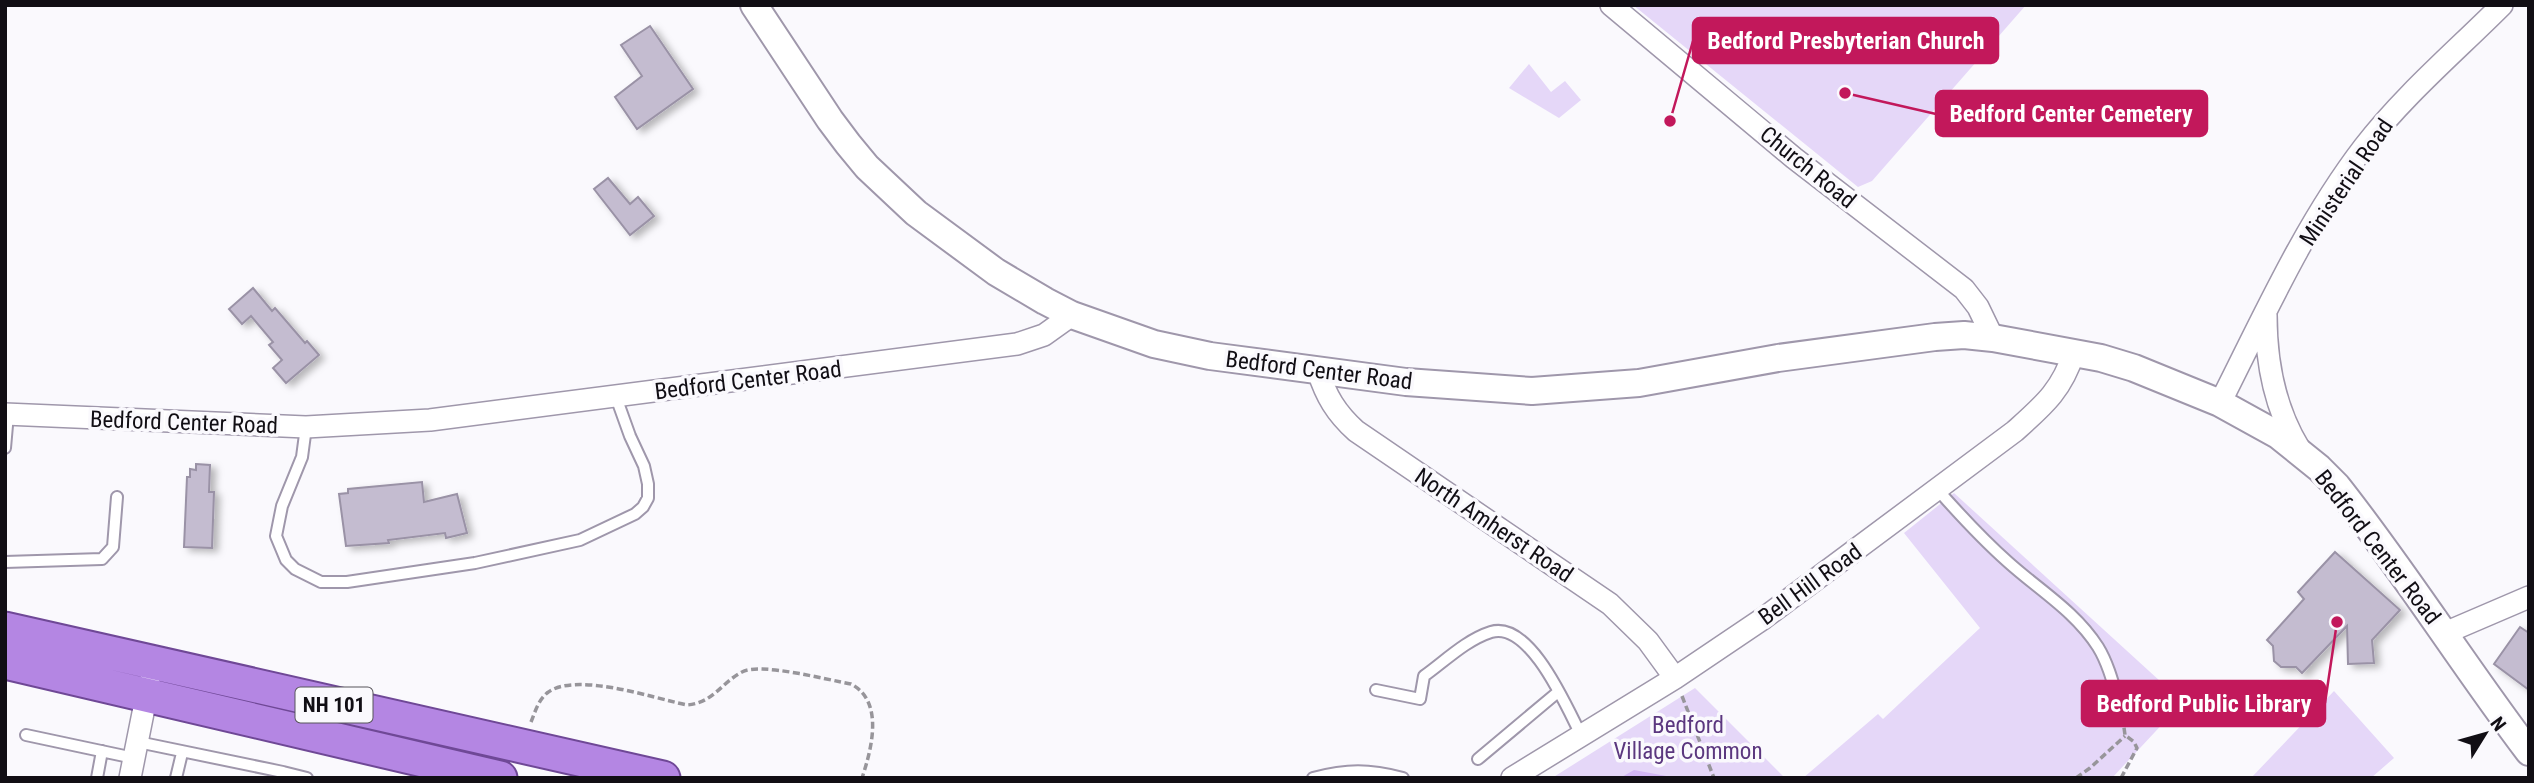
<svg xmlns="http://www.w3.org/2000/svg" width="2534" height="783" viewBox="0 0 2534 783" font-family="'Roboto Condensed',sans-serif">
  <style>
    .green { fill: #e5d7f8 }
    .water { fill: #d3b7f5 }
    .building { fill: #c4bcd0; stroke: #9a92a6; stroke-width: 2; filter: url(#shadow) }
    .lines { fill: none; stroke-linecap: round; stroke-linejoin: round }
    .service-casing { stroke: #9f97ab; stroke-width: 14 }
    .minor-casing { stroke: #9f97ab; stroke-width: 24 }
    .tertiary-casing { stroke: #9f97ab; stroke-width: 30 }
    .trunk-casing { stroke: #6f4896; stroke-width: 37 }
    .path { stroke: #97959a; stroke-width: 3.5; stroke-dasharray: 7 3.5; stroke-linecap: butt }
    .service { stroke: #fff; stroke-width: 10 }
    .minor { stroke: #fff; stroke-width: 21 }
    .tertiary { stroke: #fff; stroke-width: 26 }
    .trunk { stroke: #b486e3; stroke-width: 33 }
    .labels { text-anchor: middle; stroke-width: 7; stroke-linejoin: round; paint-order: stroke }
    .shield { fill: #faf9fd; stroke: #57545a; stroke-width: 2 }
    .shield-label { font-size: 21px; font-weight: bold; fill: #110e14 }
    .street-label { font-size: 23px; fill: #110e14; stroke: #faf9fd }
    .park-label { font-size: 23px; fill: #5b377f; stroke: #faf9fd }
    .leader { fill: none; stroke: #c2185b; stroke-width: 2.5 }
    .callout-dot { fill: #c2185b; stroke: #faf9fd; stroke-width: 2.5 }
    .callout { fill: #c2185b; stroke: #c2185b; stroke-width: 2.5 }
    .callout-label { font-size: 24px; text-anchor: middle; font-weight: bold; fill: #fff }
  </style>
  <defs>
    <filter id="shadow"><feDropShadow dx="5.5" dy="3.5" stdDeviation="3.5" flood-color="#0004"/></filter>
  </defs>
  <rect width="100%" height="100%" fill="#faf9fd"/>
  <!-- green -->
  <path class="green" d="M1633,5h393l-154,176 -14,6z
    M1529,64l22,28 14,-11 16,19 -22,18 -50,-30z
    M1954,493l229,209 -71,76h-309l75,-64 5,5 97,-91 -76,-95z
    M1695,688l90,90h-233z
    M2334,691l60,67 -23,20h-120z"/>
  <!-- water -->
  <path class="water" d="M1634,770l43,8h-57z"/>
  <!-- building -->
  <path class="building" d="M650,26l43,63 -56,40 -22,-32 27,-21 -21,-31z
    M608,178l22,26 8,-7 16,19 -24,19 -36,-46z
    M253,288l19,23 3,-3 30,35 2,-2 12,14 -33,28 -13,-15 9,-8 -13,-15 4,-3 -22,-26 -9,8 -13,-15z
    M196,464l14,1 -1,27h5l-2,56 -28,-1 3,-70h3v-8l6,1z
    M422,482l2,20 33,-8 10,39 -21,5 -1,-5 -57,7 1,3 -43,3 -7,-52 9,-1v-4z
    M2335,552l65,58 -28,30 2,23 -26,1 -1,-38 -45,47 -6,-6h-15l-7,-6 -1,-15 -6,-6 37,-41 -6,-7z
    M2520,627l9,6v57l-35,-26z"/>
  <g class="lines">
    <defs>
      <path id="service" d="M306,427l-4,30 -20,49 -6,30 10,24 9,9 26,13h26l128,-19 105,-23 55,-26 8,-7 5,-9v-14l-4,-18 -14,-30 -14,-39
        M5,448l3,-34
        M1937,489c23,26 45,50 71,73 31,28 67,49 90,85 11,18 16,40 22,60
        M5,562l97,-3 11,-12 4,-50
        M1376,690l44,9 4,-23c21,-15 42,-36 67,-44 39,-12 76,76 90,103
        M26,735l108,23
        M138,742l145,30 -1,6
        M1478,759l80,-67
        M283,772l24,6
        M97,778l5,-27
        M176,778l6,-25
        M1313,778c34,-9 56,-9 90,0"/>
      <path id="minor" d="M1611,5l183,153 170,131 14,18 15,31
        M2266,315c0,47 8,92 33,133
        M1318,371c8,25 18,42 38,60l254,173 38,37 27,37
        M2220,403c44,-87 85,-179 144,-256 40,-52 92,-96 138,-142
        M5,414l301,13 124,-7 587,-76 27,-9 28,-20
        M2445,633l84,-36
        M130,778l19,-95
        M1512,778l163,-100 89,-60 251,-187c29,-26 47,-41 59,-79"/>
      <path id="tertiary" d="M754,5l76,115 18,24 19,23 49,46 80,59 49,29 27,14 82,29 56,12 196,26 126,9 107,-8 139,-25 157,-21 29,-2 29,3 108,20 33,10 86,35 58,32 41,33 18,18c68,86 126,179 192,266"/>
      <path id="trunk" d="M5,629l658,149
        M5,662l495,116"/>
    </defs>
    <!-- service casing -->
    <use href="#service" class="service-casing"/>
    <!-- minor casing -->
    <use href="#minor" class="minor-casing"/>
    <!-- tertiary casing -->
    <use href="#tertiary" class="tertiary-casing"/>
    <!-- trunk casing -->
    <use href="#trunk" class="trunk-casing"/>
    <!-- path -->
    <path class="path" d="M1682,696l32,82
      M531,722c4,-10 7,-21 16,-29 28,-22 106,5 140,12 26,-2 34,-22 55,-33 18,-10 86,8 109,12 33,17 21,64 11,94
      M2076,778l14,-10 35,-32
      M2121,778l16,-30 -3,-6 -9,-7 -2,-15"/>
    <!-- service -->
    <use href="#service" class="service"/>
    <!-- minor -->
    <use href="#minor" class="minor"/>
    <!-- tertiary -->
    <use href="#tertiary" class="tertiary"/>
    <!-- trunk -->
    <use href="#trunk" class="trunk"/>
  </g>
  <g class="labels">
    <!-- shield labels -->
    <rect class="shield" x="295.5" y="687.5" width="77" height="35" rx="5"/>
    <g class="shield-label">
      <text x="334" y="712">NH 101</text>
    </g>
    <!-- street labels -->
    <g class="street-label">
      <text transform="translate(1808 167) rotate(39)" y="8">Church Road</text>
      <text transform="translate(2346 182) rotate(-56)" y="8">Ministerial Road</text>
      <text transform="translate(1319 370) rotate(7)" y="8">Bedford Center Road</text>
      <text transform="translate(748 380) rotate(-7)" y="8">Bedford Center Road</text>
      <text transform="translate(184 422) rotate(2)" y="8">Bedford Center Road</text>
      <text transform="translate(1494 525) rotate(34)" y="8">North Amherst Road</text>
      <text transform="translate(2378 547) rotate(52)" y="8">Bedford Center Road</text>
      <text transform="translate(1810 584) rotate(-36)" y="8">Bell Hill Road</text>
    </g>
    <!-- park labels -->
    <g class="park-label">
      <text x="1688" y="733">Bedford<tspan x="1688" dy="26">Village Common</tspan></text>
    </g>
  </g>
  <!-- callouts -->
  <path class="leader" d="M1670 121L1693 41M1845 93L1936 114M2337 622L2325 703"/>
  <g class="callout-dot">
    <circle cx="1670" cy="121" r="7"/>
    <circle cx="1845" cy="93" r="7"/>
    <circle cx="2337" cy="622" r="7"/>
  </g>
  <g class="callout">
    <rect x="1693" y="18" width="305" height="45" rx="7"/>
    <rect x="1936" y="91" width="271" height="45" rx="7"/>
    <rect x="2082" y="681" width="243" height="45" rx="7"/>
  </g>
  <g class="callout-label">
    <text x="1846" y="49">Bedford Presbyterian Church</text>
    <text x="2071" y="122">Bedford Center Cemetery</text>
    <text x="2204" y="712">Bedford Public Library</text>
  </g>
  <!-- border -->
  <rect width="2534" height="783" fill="none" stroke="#110e14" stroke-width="14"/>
  <!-- north arrow -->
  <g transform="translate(2485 734) rotate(53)" stroke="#faf9fd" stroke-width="5" paint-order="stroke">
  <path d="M0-5L12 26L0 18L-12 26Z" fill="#110e14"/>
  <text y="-10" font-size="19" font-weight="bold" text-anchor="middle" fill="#110e14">N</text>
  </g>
</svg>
